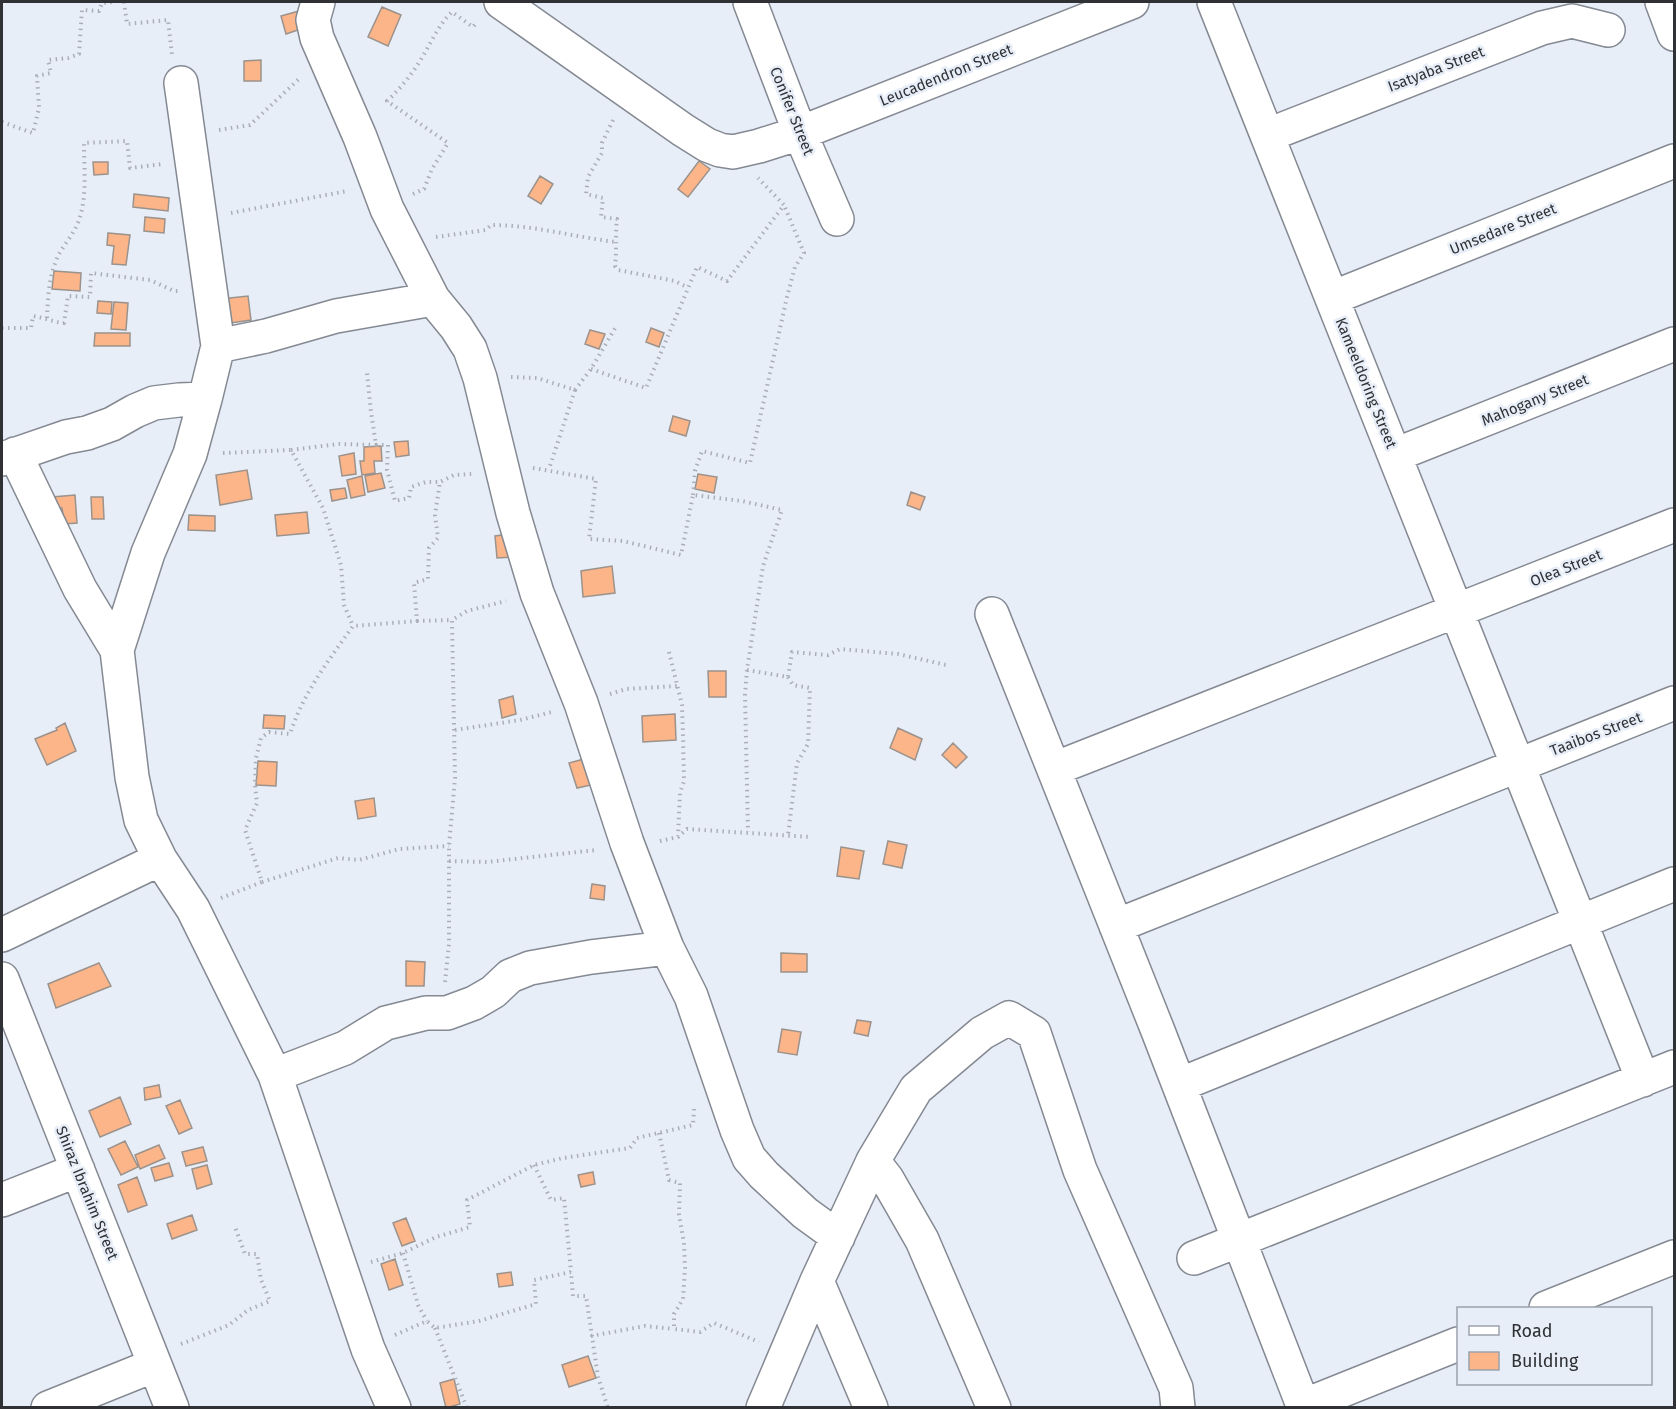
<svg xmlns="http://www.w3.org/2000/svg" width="1676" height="1409" viewBox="0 0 1676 1409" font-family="'Fira Sans',sans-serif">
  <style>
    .building { fill: #fbb588; stroke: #9c928c; stroke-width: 1.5 }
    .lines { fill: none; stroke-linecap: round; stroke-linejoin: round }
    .minor-casing { stroke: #848992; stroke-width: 36 }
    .path { stroke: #aaafb7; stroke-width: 4; stroke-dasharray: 1.5 4.5; stroke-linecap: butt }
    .minor { stroke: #fff; stroke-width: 33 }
    .labels { text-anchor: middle; stroke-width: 5; stroke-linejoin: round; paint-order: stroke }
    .street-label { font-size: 15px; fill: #2f3135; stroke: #e7eef8 }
  </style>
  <rect width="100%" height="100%" fill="#e7eef8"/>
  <!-- building -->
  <path class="building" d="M382,7l19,8 -13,31 -20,-9z
    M299,11l5,17 -18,6 -5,-18z
    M261,60v21h-17v-20z
    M699,161l11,8 -22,28 -10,-8z
    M93,162h15v12l-14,1z
    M540,176l13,8 -12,20 -13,-8z
    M134,194l35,4 -1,13 -35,-4z
    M145,217l20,2 -1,14 -20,-2z
    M108,233l22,2 -4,30 -14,-1 2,-18 -7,-1z
    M54,271l27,2 -1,18 -28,-2z
    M248,296l3,24 -27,4 -3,-25z
    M98,301l14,1 -1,12 -14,-1z
    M114,302l14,1 -2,27 -15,-1z
    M651,328l13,5 -5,14 -13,-5z
    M590,330l15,4 -6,15 -14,-5z
    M95,333h35v13h-36z
    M673,416l17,5 -4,15 -17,-5z
    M408,441l1,14 -13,2 -2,-15z
    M381,446l1,15h-8l1,12 -13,2 -2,-14h4v-14z
    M354,453l2,21 -14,2 -3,-20z
    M247,470l5,29 -32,6 -4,-30z
    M381,473l4,15 -17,4 -3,-16z
    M698,474l19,3 -3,16 -19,-4z
    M362,476l3,19 -14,3 -4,-18z
    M345,488l2,10 -15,3 -2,-11z
    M911,492l14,5 -5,13 -13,-5z
    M75,495l2,28 -13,1 -2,-16h-9l-1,-11z
    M91,497h12l1,22h-12z
    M307,512l2,21 -32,3 -2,-21z
    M189,515l26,1v15l-27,-1z
    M510,534l2,23 -15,1 -2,-22z
    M612,566l3,27 -32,4 -2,-26z
    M708,671h18v26h-17z
    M513,696l3,18 -14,4 -3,-18z
    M675,714l1,26 -33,2 -1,-26z
    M264,715l21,1 -1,13 -21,-1z
    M65,723l11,28 -29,14 -12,-26 22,-9 -1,-2z
    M898,728l24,11 -7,21 -25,-12z
    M953,743l14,14 -11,11 -14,-13z
    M584,759l7,26 -14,3 -8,-25z
    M258,761l19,1 -1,24 -20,-1z
    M374,798l2,18 -18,3 -3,-18z
    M888,841l19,4 -5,23 -19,-4z
    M841,847l23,4 -5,28 -22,-3z
    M592,884l13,2 -1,14 -14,-2z
    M781,953l26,1v18h-26z
    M406,961l19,1 -1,24h-18z
    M99,963l12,23 -55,22 -8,-24z
    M857,1020l14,2 -3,14 -14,-3z
    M782,1029l19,3 -4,23 -19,-3z
    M159,1085l2,12 -16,3 -1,-12z
    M120,1097l11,27 -31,13 -11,-26z
    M180,1100l12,28 -13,6 -13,-28z
    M125,1141l13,26 -17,8 -13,-26z
    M159,1145l6,13 -25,11 -5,-14z
    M203,1147l4,14 -21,5 -4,-14z
    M169,1163l4,13 -18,5 -4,-13z
    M207,1165l5,19 -15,5 -5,-20z
    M593,1172l2,12 -14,3 -3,-12z
    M137,1177l10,28 -19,7 -10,-27z
    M192,1215l5,15 -25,9 -5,-15z
    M406,1218l9,23 -13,5 -9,-23z
    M395,1259l8,26 -14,5 -8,-26z
    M511,1272l2,13 -14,2 -2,-13z
    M588,1356l8,22 -27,9 -7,-22z
    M454,1379l6,25 -14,4 -6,-25z"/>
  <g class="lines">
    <defs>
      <path id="minor" d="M318,2l-5,18 4,18 43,99 27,72 46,90 23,28 14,22 10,29 33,135 24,80 44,110 46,140 40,105 24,48 46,134 12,28 15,17 41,38 33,24
        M501,2l182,128 24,15 13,5 13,2 26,-6 41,-13 332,-131
        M750,2l50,131 37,86
        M1214,2l429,1078
        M1662,2l12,32
        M181,83l37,263
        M1268,135l274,-107 30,-7 36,9
        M1332,298l342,-137
        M15,454l65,135 37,61 15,127 9,43 19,39 33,50 82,166 93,274 26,59
        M1395,455l279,-111
        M2,459l64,-22 21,-4 25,-9 23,-13 19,-8 25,-3 26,-1 13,-53 48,-10 70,-20 97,-17
        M992,614l166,417 146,377
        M117,650l31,-97 42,-99 15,-55
        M1054,769l620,-244
        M1116,926l558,-223
        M2,935l158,-76
        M2,979l170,429
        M275,1075l70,-27 41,-25 40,-10h21l27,-10 19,-11 17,-16 20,-8 61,-11 76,-9
        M1179,1085l495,-201
        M873,1161l14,18 35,61 72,168
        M2,1200l76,-30
        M1194,1258l480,-191
        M817,1281l54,127
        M1546,1308l128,-51
        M1303,1406l155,-62
        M48,1408l107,-43
        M763,1408l54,-127 56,-120 43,-72 66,-56 27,-15 25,15 46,137 96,218 2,20"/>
    </defs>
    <!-- minor casing -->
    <use href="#minor" class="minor-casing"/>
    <!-- path -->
    <path class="path" d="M124,2l3,22 41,-4 4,35
      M613,120l-11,23v10l-14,24 -2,17 17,4 -2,19 16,2c-2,16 0,30 -2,47l3,4 57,11 12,6
      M2,122l31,11 6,-25 -2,-32 14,-3 -3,-13 20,-2 11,-4 3,-44 17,1 3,-8 12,-1
      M219,130l31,-5 50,-47
      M413,194l11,-5 8,-20 16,-26 -61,-42c14,-13 26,-28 36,-45 9,-15 16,-32 29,-44l21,15 4,-5
      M231,213l116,-22
      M436,237l50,-7 5,-5c43,0 83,12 125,17
      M47,318c1,-22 2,-44 12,-64 7,-12 17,-23 21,-37 7,-23 4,-50 4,-74l43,-2 3,27 33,-4
      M2,328h29l2,-12c12,2 20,6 31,7l4,-27 22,1 1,-24 59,7 24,11h4
      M591,369l55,19 51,-121 30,14 57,-76 -26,-27
      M511,377l26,1 38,12 -26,79
      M575,390l16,-21 26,-44
      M376,445h12l-1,25 8,31 14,-3 2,-11 15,-5h14
      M291,450l48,-6 37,1 -5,-33 -4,-39
      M223,453l68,-3 32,58 18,57 3,40 9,21
      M533,468l63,11 -7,60 34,2 58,14 12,-60 49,6 40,9 -19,56 -16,104 -2,25 3,137
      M693,495l2,-24 7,-20 48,12 37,-166 8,-30 9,-14 -20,-48
      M417,621l35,-1
      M669,652l13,53 1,31 1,45 -4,12 -2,43
      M747,670l41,7 4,-25 36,3 12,-6 58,5 48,11
      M788,677l5,8 17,3 -2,56 -11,19 -9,72
      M610,694l16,-5 51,-3
      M455,730l65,-10 32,-8
      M660,841l18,-4 9,-8 124,8
      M449,861l38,1 109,-12
      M262,882l76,-24 21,2 40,-11 50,-3
      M221,898l41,-16 -17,-52 12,-27 -2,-18 1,-27 5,-20 8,-6 21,2c13,-41 39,-74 63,-108l64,-5 -3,-38 14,-4 1,-31 9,-10 -3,-23 5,-33 14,-7 18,-1
      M445,982l4,-38v-98l6,-68 -3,-158 15,-9 39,-10
      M659,1133l10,47 11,3 -1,32 5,28 1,25 -2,31 -9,15v15l26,3 14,-9 45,19
      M534,1165l17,35 13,-2 7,74
      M403,1253l15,52 9,16
      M371,1262l32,-9 33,-16 34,-10 -3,-27 67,-35 29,-7 67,-10 7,-10 56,-13 1,-16
      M435,1328l32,80
      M395,1335l32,-14 8,7 44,-7 57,-17 -2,-24 37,-8 2,24h13l12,81 10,31
      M591,1336l54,-10 29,3
      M181,1344l48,-19 19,-15 22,-9 -9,-21 -4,-26h-12l-10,-27"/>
    <!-- minor -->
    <use href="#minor" class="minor"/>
  </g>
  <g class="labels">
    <!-- street labels -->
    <g class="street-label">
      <text transform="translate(1436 69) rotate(-21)" y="5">Isatyaba Street</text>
      <text transform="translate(946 75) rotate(-22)" y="5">Leucadendron Street</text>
      <text transform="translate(792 111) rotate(68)" y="5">Conifer Street</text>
      <text transform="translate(1503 229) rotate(-22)" y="5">Umsedare Street</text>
      <text transform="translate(1366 383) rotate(68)" y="5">Kameeldoring Street</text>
      <text transform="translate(1535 400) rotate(-22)" y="5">Mahogany Street</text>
      <text transform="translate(1566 568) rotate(-22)" y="5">Olea Street</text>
      <text transform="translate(1596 734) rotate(-21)" y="5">Taaibos Street</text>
      <text transform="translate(87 1193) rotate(68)" y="5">Shiraz Ibrahim Street</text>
    </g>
  </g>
  <!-- border -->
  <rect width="1676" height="1409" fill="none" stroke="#2f3135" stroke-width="6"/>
  <!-- legend -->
  <rect x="1457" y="1307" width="195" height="78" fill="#e7eef8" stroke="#9da2aa" stroke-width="1.5"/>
  <rect x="1469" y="1326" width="30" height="9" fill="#ffffff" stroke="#9da2aa" stroke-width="1.5"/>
  <text x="1511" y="1337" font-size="18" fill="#2f3135">Road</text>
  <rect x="1469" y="1352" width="30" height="18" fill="#fbb588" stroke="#9da2aa" stroke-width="1.5"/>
  <text x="1511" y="1367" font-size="18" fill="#2f3135">Building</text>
</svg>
